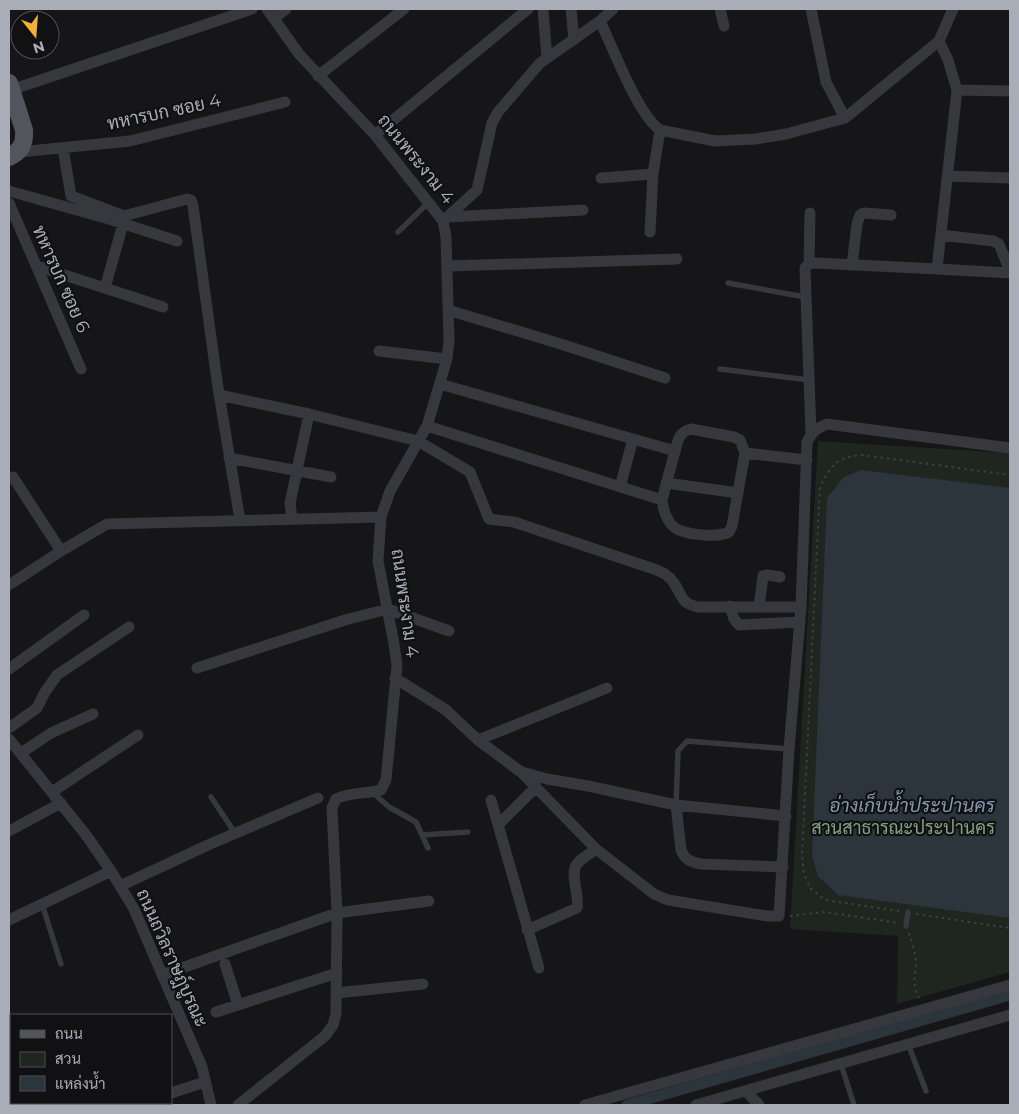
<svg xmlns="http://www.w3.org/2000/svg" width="1019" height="1114" viewBox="0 0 1019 1114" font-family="Montserrat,Sarabun,sans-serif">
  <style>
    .green { fill: #1e261f }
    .water { fill: #2c353c }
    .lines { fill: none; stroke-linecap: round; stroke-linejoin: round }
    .canal { stroke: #2c353c; stroke-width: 11 }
    .path { stroke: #3d3f44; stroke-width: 2; stroke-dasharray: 2.5 4; stroke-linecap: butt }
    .lane { stroke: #37383d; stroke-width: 5.5 }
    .street { stroke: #37383d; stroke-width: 11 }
    .primary { stroke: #53555c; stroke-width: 18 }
    .labels { text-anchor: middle; stroke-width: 4.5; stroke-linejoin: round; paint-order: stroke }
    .street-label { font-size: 18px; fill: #a8adb8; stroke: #111113 }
    .park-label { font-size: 18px; fill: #7fa381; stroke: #111113 }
    .water-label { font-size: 19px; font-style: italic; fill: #7f9bb3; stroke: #111113 }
  </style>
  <rect width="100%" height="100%" fill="#161618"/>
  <!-- green -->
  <path class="green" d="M818,441l192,12v519l-113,32 1,-68 -108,-7z"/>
  <!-- water -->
  <path class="water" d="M861,470l149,18v430l-172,-23 -20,-19 -6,-20 15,-358 17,-21z"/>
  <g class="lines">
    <!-- canal -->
    <path class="canal" d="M627,1105l383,-110"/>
    <!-- path -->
    <path class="path" d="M899,911l-74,-11 -14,-11 -7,-15 -2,-19 18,-369c13,-22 15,-28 42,-31l148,20
      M916,914l94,14
      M790,916l35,-4 74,11
      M909,933c3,10 7,20 7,31 -1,13 -4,22 3,34"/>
    <!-- lane -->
    <path class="lane" d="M398,232l31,-30
      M728,283l77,14
      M720,369l89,11
      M372,792l17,15 27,15 12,26
      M211,797l24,36
      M676,805l2,-54 9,-10 102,8
      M422,835l46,-3
      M42,904l19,60
      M906,926l2,-14
      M908,1044l18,47
      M841,1064l13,41
      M11,1103l6,2"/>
    <!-- street -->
    <path class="street" d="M543,9l4,49
      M571,9l3,31
      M720,9l4,17
      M811,9l15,73 19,36
      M274,18l12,-9
      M600,21c13,27 38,94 60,109l55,11 41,-2 30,-5 59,-16 94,-77 14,-32
      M939,41l9,19 9,30
      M318,76l86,-67
      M11,90l241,-81
      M1010,91l-53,-1 -20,179 73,4
      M375,135l153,-126
      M63,148l8,48 53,20 63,-17 4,1 2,6 25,182 22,132
      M19,152l111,-11 155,-39
      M947,176l63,2
      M601,178l52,-4
      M9,191l100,28 68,22
      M9,203l72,166
      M448,217l135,-7
      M443,221l34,-31 15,-67 6,-11 42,-49 60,-42 13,-12
      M650,232l3,-58 7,-44
      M941,235l52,6 6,3 11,27
      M809,264l1,-51
      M852,265l5,-41 3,-9 4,-2 27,2
      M37,266l126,41
      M447,266l230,-7
      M105,288l18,-64
      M448,310l116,35 101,33
      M379,351l68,8
      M219,395l90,19 109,27 52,31 19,47 25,3 140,47c8,3 15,6 20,14 9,13 6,20 24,24h103
      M427,426l235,74 13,-49 -235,-67
      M811,433l-6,-165 4,-4 7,-1 121,6
      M745,453l62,7
      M229,458l102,19
      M13,477l48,74
      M666,483l72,10
      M620,487l13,-48
      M662,500c1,10 6,26 17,30 12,5 38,8 50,2l3,-6 13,-73 -5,-13 -6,-3 -43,-8c-12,3 -13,11 -16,22
      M292,519l-2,-16 19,-89
      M9,585l52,-34 46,-27 274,-7
      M730,606l4,13 5,6 61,-3
      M759,607l4,-31 5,-1 12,2
      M197,668l148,-48 43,-11 61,22
      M9,669l75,-54
      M395,678l51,32 32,30 43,32 75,77 58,45 14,6 99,16h12l10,-167 12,-142 6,-165c5,-10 9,-13 20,-18l183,24
      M9,728l28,-20 8,-16 12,-17 72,-48
      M9,739l77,96 25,36 23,38 68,158 9,38
      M478,740l129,-52
      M21,753l30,-20 42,-19
      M522,772l25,7 41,7 88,19 5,45c4,10 10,12 20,14l82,3
      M52,792l86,-57
      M491,800l48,168
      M676,805l110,11
      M499,824l37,-37
      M9,831l52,-28
      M120,886l88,-41 110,-47
      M9,920l102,-49
      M527,930l50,-22c3,-12 -8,-35 0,-44 4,-6 13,-10 19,-15
      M225,964l13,41
      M162,975l175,-62 92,-12
      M336,993l87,-9
      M216,1012l121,-39
      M746,1091l13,14
      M171,1093l34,-11
      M133,1105l8,-2
      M238,1105l87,-69 8,-11 3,-11 1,-101 -5,-105 4,-9c13,-7 31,-5 45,-9l5,-10 11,-114 -3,-22 -16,-83 3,-44 9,-26 37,-65 20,-67 2,-19 -3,-103 -3,-16 -68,-86 -76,-81 -32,-45
      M585,1105l425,-120
      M696,1105l314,-90"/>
    <!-- primary -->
    <path class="primary" d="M9,83l15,47c1,14 -3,21 -15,27"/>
  </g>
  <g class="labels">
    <!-- street labels -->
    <g class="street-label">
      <text transform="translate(164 112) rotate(-12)" y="6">ทหารบก ซอย 4</text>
      <text transform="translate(416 159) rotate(51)" y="6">ถนนพระงาม 4</text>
      <text transform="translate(61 279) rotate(66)" y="6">ทหารบก ซอย 6</text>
      <text transform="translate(405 603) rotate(82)" y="6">ถนนพระงาม 4</text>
      <text transform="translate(172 958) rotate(66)" y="6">ถนนถวิลราษฎ์บูรณะ</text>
    </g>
    <!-- park labels -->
    <g class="park-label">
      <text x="903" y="834">สวนสาธารณะประปานคร</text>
    </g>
    <!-- water labels -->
    <g class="water-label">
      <text x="912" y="812">อ่างเก็บน้ำประปานคร</text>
    </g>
  </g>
  <!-- border -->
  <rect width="1019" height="1114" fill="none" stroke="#a8adb8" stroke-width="20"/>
  <!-- legend -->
  <rect x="10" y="1014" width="162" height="90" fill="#111113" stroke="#4d4f55"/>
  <rect x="20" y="1030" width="25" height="8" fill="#53555c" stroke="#4d4f55"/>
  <text x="55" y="1039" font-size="15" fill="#a8adb8">ถนน</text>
  <rect x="20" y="1052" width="25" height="15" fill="#1e261f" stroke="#4d4f55"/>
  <text x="55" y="1064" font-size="15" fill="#a8adb8">สวน</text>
  <rect x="20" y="1076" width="25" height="15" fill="#2c353c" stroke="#4d4f55"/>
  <text x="55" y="1089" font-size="15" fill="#a8adb8">แหล่งน้ำ</text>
  <!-- north arrow -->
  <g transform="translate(35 35) rotate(163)"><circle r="24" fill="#111113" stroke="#4d4f55"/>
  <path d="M0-4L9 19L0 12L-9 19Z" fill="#f2b134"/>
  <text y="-8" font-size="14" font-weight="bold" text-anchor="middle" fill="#a8adb8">N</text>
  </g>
</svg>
